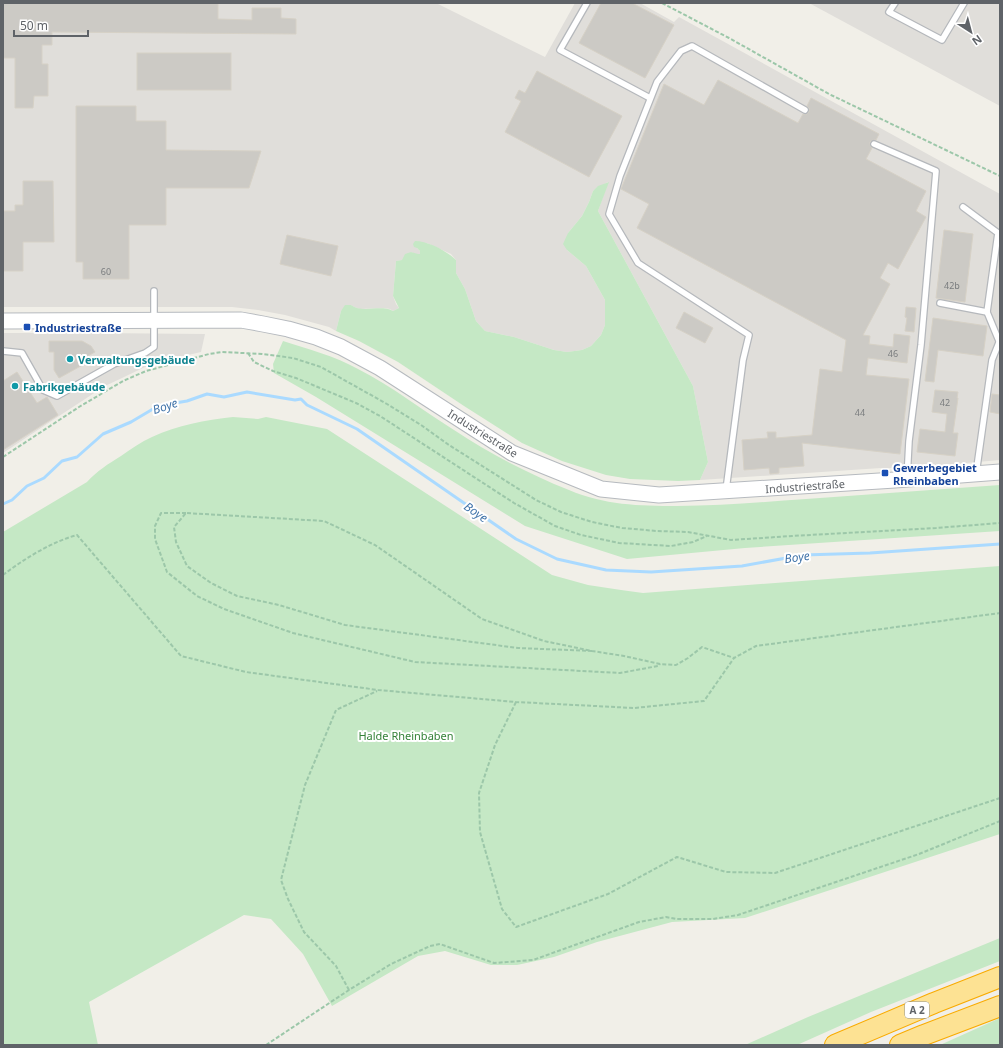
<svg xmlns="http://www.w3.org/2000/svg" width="1003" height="1048" font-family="'Noto Sans',sans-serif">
<rect width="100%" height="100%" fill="#f1efe8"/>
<g fill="#e0deda">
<polygon points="3,3 436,3 545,57 575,3 640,3 674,22 679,17 1000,194 1000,460 909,468 881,468 700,480 708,462 693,386 598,211 608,182 593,191 589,202 582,216 568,233 567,250 586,266 605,300 605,325 601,335 591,346 582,350 567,352 554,350 514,337 485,331 476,321 465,289 456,273 456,260 451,254 427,243 417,248 420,251 420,254 418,255 411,252 403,260 396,261 393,296 396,304 399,308 393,311 390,309 384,308 360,309 354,307 351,305 341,311 336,331 329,327 285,315 258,310 232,307 3,307"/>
<polygon points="809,3 1000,3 1000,106"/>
<polygon points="3,333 96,333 205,334 201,352 171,359 145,367 122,378 105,386 56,418 3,453"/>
</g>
<g fill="#c5e8c5">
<path d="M609 182 598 211 693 386 708 462 700 480 678 481 630 479 606 475 562 461 522 443 464 406 398 362 359 341 336 331 341 311 345 305H351C363 314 380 304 393 311L399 308 393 296 396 261 402 260 405 254 411 252 418 254H420V251L417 248 414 247 413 244 415 241C428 241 447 251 456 260V273L465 289 476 321 485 331 514 337 554 350 567 352 582 350 591 346 601 335 605 325V300L586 266 567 250 563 244 568 233 582 216 589 202 593 191 598 186Z"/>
<path d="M283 341C308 349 335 356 358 369 392 386 422 410 454 430 490 454 529 474 569 490 604 505 639 506 677 506 720 506 763 502 806 499 871 494 935 490 1000 485V531L745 548 627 559 525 526 316 397 274 373 273 364Z"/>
<path d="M233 417 258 419 266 417 327 429 552 575 588 585 621 590 643 593 1000 566V834L745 918 672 922 597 942 554 957 517 965H491L445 951 418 956 332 1006 303 954 271 919 244 915 89 1002 98 1045H3V532L87 482C97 471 108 464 121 456 131 449 141 442 152 437 178 425 205 420 233 417Z"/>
<polygon points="1000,938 1000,961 871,1012 797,1045 745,1045 808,1017"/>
<polygon points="1000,1018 1000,1045 940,1045"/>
</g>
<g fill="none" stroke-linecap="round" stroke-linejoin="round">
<polyline stroke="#aadaff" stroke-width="3" points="3,504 12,500 27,486 44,478 62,461 77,457 103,434 131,422 158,406 187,401 207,394 224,397 247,392 295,400 301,399 307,405 357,429 516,539 557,559 606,570 651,572 742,566 803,555 870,553 1000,544"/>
</g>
<g fill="#cccac5" stroke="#d6d1c6">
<polygon points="3,3 218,3 218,19 252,20 252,8 281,8 281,18 296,19 296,34 52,32 52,45 42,45 42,64 48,64 48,96 34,96 33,108 15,108 15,58 3,58"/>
<polygon points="601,3 632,3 674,25 645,78 579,43"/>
<rect x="137" y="53" width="94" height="37"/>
<polygon points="537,71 622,116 589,177 505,132 521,101 515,98 519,90 525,93"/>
<polygon points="718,80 798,123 803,114 807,114 809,112 809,108 807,106 811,98 879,134 876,140 873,140 870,142 870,145 872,148 866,159 926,191 916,211 926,217 898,269 888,263 880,278 890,284 863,335 870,336 869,344 893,347 894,334 910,336 907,363 868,358 866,375 909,379 900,454 802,443 804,466 779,468 779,473 770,474 769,468 744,470 742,440 768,438 767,432 776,432 776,438 812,435 820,369 842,372 846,340 637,228 649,204 621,189 664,84 704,105"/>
<polygon points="76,106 136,106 136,121 166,121 166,150 261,151 249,188 166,188 166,225 129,225 129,279 83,279 83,262 76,262"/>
<polygon points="23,181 53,181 54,242 23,242 23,271 3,271 3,211 15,211 15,205 23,205"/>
<polygon points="944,230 973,234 965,302 936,298"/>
<polygon points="287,235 338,246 331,276 280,264"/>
<polygon points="906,307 916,308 914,332 905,331 907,318 905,317"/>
<polygon points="684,312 713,328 705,343 676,328"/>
<polygon points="933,318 987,326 983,356 938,350 934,382 925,381"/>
<polygon points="49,341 82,341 91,346 95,352 86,357 88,362 59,378 54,370 54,352 49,352"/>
<polygon points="17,372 37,403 47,397 58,415 3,450 3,381"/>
<polygon points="935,390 958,392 957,398 958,398 953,433 958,433 955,456 917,452 920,429 945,432 947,414 932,412"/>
<polygon points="992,394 1000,395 1000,414 990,412"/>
</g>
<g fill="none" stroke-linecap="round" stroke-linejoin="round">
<g stroke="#b5b8bc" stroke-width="8">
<g id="lane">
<polyline points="587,3 560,50 650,98"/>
<polyline points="895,3 889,12 942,40 964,3"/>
<polyline points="874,144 936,171 921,345 909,441 907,479"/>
<polyline points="963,207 998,233 987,312 999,341"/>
<polyline points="940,303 987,312"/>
<polyline points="3,351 22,353 43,390 57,396 114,364 145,353 154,347 154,291"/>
<polyline points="976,474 992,360 1000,340"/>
<polyline points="726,490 743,360 749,335 638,263 609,214 620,176 657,82 681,51 692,46 805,110"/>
</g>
</g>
<g stroke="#b6babf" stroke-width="17">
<polyline id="secondary" points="3,321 241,320 263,324 288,329 316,337 341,347 380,368 512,453 601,489 659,495 895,480 1000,472"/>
</g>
<g stroke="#f9ab00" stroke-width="22">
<g id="highway">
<polyline points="835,1045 934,1003 1000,977"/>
<polyline points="900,1045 924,1035 1000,1006"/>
</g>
</g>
<g stroke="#9cc7a9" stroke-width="2" stroke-dasharray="4 2" stroke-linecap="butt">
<polyline points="662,3 729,38 829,94 1000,176"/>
<polyline points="248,353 254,362 273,371 296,378 356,403 380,416 514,503 555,526 581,535 619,543 671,546 693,542 707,536"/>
<polyline points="3,457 79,407 123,381 146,371 209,354 222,352 262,354 293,358 321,367 387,404 421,425 449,445 536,500 561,512 592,522 622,528 657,531 688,532 731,540 792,536 936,528 1000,523"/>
<polyline points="186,513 161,513 155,526 155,539 167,572 197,596 224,609 293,633 415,662 620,673 658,666 660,664"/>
<path d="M3 575C24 559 51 542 77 535L181 656 246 672 378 690 516 702 634 708 704 701 734 658 756 646 1000 613"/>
<polyline points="592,651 518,648 345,625 279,605 237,596 211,583 187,566 176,542 174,527 186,513 324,521 375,545 482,619 544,641 592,651 624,656 660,664 676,665 688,658 702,647 734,658"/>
<polyline points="516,702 495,745 479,793 480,832 502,909 516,927 608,894 677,857 726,872 775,873 1000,798"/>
<polyline points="349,990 336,966 304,932 288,899 281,880 305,785 336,710 377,691"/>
<polyline points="266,1045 349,990 391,964 430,946 440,944 494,963 533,960 639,922 666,917 676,919 713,919 738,915 919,854 1000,821"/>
</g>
<use href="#lane" stroke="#fff" stroke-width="5.5"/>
<use href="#secondary" stroke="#fff" stroke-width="15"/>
<use href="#highway" stroke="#fde293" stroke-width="20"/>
</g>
<g fill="#1a4fb4" stroke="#fff" stroke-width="1.5">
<rect x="23" y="323" width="8" height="8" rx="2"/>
<rect x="881" y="469" width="8" height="8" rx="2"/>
</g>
<g fill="#0f9aa8" stroke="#fff" stroke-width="1.5">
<circle cx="70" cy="359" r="4"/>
<circle cx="15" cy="386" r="4"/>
</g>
<g text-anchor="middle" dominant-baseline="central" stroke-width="4" stroke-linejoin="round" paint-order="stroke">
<g font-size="9" fill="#7a7d7f">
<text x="106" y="271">60</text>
<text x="952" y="285">42b</text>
<text x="893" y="353">46</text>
<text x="945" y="402">42</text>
<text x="860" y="412">44</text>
</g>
<rect fill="#fff" stroke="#8f9295" stroke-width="1" x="905" y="1002" width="24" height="16" rx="3"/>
<g font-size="10" font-weight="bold" fill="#5f6368">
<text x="917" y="1010">A 2</text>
</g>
<g font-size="11" font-weight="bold" fill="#164399" stroke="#fff" text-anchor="start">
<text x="35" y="327">Industriestraße</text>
<text x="893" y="467">Gewerbegebiet<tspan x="893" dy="13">Rheinbaben</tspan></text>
</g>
<g font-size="11" font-weight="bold" fill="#0d838f" stroke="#fff" text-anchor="start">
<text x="78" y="359">Verwaltungsgebäude</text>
<text x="23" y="386">Fabrikgebäude</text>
</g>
<g font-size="11" fill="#5f6368" stroke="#fff">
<text transform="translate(483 433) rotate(32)">Industriestraße</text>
<text transform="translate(805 486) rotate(-4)">Industriestraße</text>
</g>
<g font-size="11" fill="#348238" stroke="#fff">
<text x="406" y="735">Halde Rheinbaben</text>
</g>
<g font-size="12" font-style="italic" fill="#4174aa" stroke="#fff">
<text transform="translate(165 406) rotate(-18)">Boye</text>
<text transform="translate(476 512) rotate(35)">Boye</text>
<text transform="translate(797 557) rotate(-8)">Boye</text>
</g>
</g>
<rect width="1003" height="1048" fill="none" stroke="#5f6368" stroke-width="8"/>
<g transform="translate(971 32) rotate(144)" stroke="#ffffff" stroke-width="3" paint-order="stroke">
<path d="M0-3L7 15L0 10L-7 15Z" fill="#5f6368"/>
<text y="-6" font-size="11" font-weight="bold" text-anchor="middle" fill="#5f6368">N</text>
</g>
<path d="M14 30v6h74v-6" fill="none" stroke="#5f6368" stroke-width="2"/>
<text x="20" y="30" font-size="12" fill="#5f6368" stroke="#ffffff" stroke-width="3" paint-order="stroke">50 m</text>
</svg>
